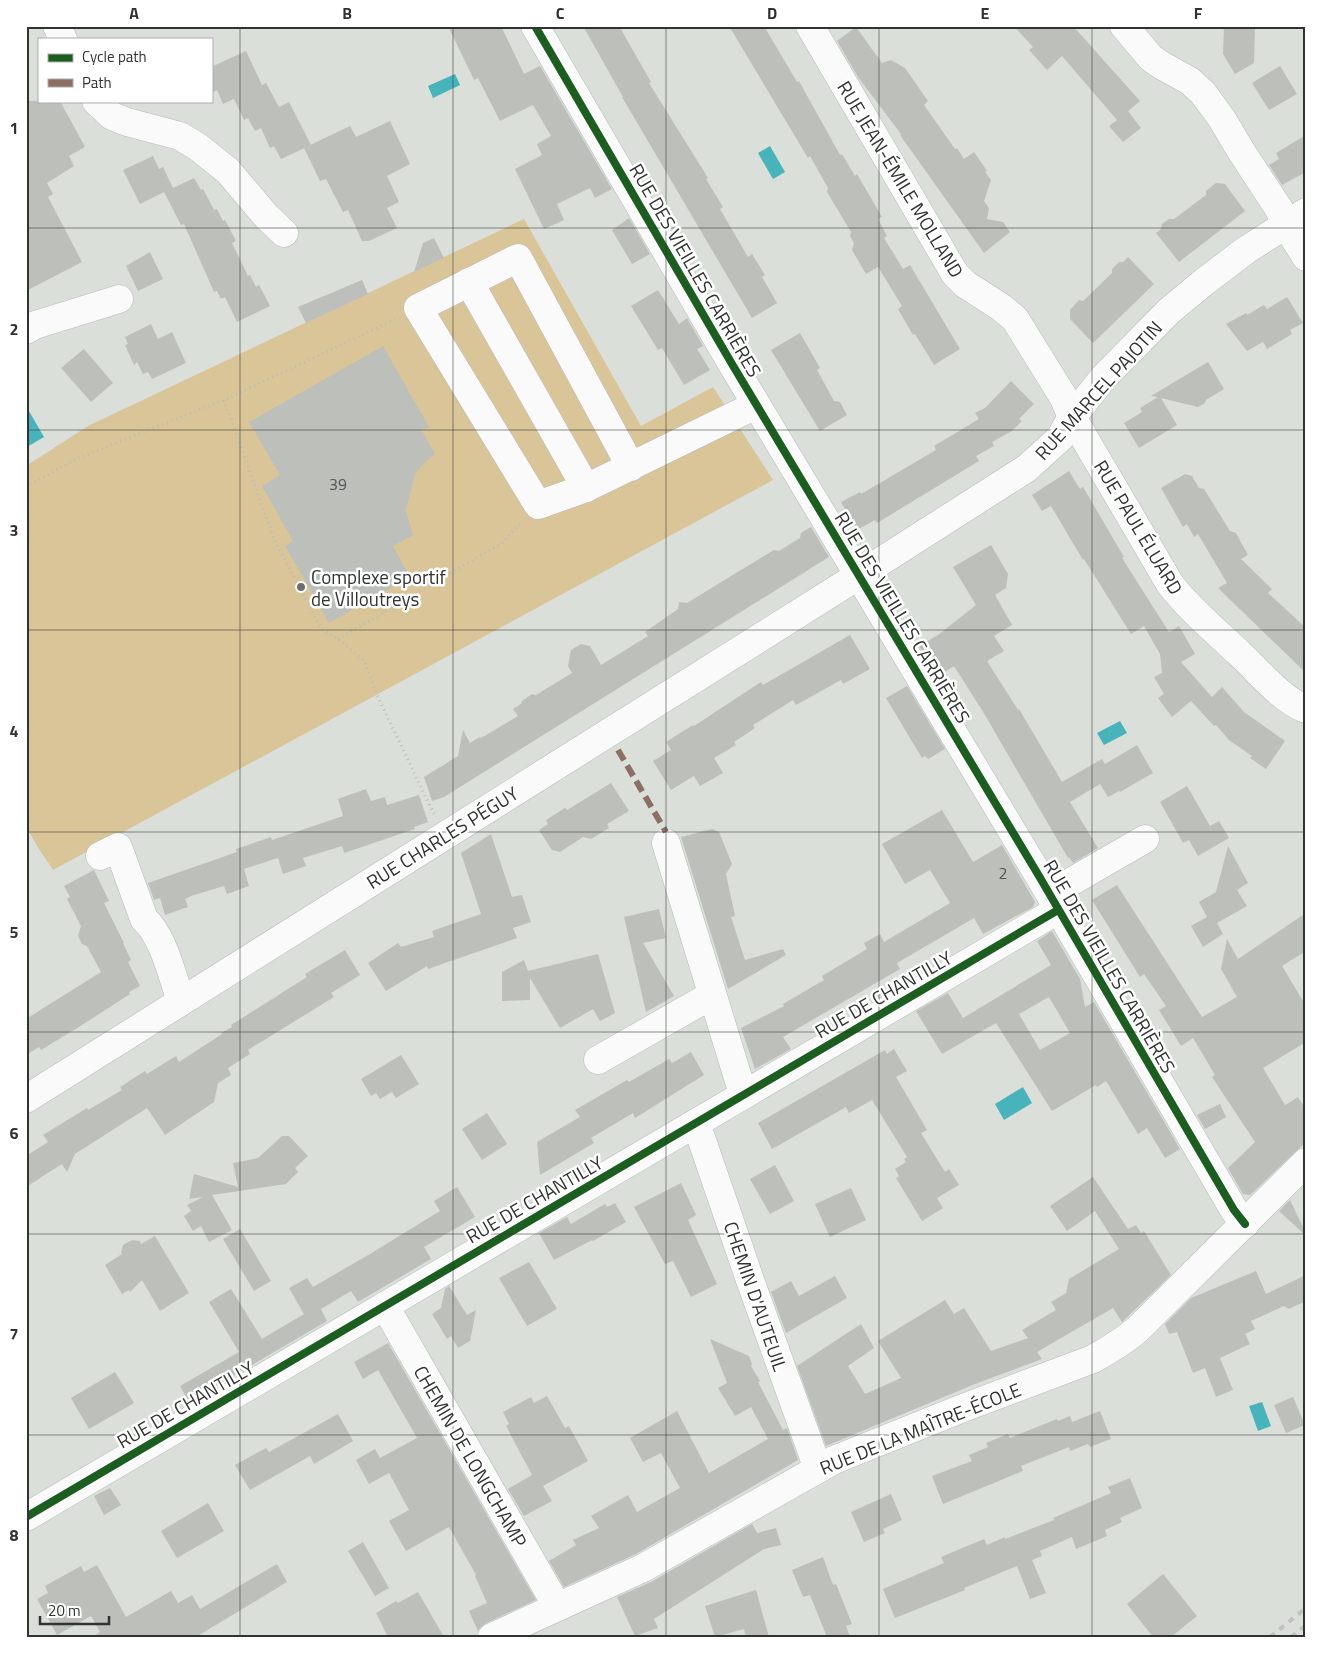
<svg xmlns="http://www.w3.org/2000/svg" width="1332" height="1663" font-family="'Titillium Web',sans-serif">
<rect width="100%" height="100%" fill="#dadfda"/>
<polygon fill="#dac599" points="524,219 641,426 713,387 773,480 53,870 39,849 26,827 26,466 88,426"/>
<g fill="#47b3bb">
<polygon points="455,74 460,85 433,98 428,86"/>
<polygon points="770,146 785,172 773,179 758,153"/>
<polygon points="26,406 44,437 27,447 26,446"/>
<polygon points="1120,721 1127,733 1104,745 1097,733"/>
<polygon points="1023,1087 1032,1103 1004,1120 995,1104"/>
<polygon points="1262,1402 1271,1426 1258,1431 1249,1406"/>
</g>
<g fill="#bdbfbb" fill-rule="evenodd">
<polygon points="448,26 501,26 524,74 540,66 612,189 595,198 590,188 557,204 564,220 544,229 515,169 542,155 537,144 551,136 533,105 500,121 478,78 474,80"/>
<polygon points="583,26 619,26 651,82 649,83 708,178 706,179 723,207 720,209 748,257 752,254 765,275 762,277 777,303 752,318 622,97 623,97"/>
<polygon points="729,26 764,26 797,82 799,81 840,155 842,154 855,176 857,174 882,217 878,219 887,236 884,238 903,269 910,265 960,349 934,365 915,334 913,335 898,309 902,306 878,267 866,274 852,250 854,243 850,236 851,232 827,192 828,188 810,156 808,158"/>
<polygon points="1014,26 1073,26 1140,101 1120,118 1128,111 1141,128 1123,142 1109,126 1117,120 1062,56 1047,70 1029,50 1033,47"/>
<polygon points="1224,26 1255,26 1254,63 1235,74 1223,54"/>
<polygon points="856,27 882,63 891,60 905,68 928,101 924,105 955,149 957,148 964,159 974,152 987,171 985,172 991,180 984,201 989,208 987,219 1003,222 1010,232 984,253 900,135 901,134 858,77 837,41"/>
<polygon points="246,51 262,85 266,83 279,107 289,102 311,145 281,159 274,146 270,148 261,128 255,131 248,118 244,120 234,99 223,104 217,90 211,94 211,67"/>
<polygon points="1280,66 1297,94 1269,110 1252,83"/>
<polygon points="26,101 60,101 85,147 69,156 74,166 47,183 53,194 48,197 82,262 26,291"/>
<polygon points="390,121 410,164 387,176 399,202 387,208 397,228 369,241 362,241 348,210 343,212 326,179 320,181 304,148 350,126 356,137"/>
<polygon points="1306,135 1306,172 1282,185 1269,165 1279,159 1276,153"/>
<polygon points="153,156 159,169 163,167 173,188 194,178 201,190 203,189 214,210 217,209 223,221 225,220 236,241 232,243 248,276 250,275 256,287 259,285 270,306 237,322 225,297 221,299 217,291 214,292 184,224 181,225 164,192 140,204 123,170"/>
<polygon points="1216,183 1225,184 1245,211 1179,262 1156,233 1161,229 1162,224 1169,219 1174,219 1206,195 1206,191"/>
<polygon points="629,218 650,254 632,264 612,230"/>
<polygon points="434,238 444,258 414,272 423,243"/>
<polygon points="150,252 163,279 138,291 126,266"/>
<polygon points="1128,257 1154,284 1093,343 1070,319 1070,310 1079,300 1083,301 1112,273 1112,269 1119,262 1123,262"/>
<polygon points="362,280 368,294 306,323 298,307"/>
<polygon points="658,290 679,324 687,318 703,346 697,349 710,370 684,385 662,348 658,350 631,306"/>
<polygon points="1287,297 1303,323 1290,330 1292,334 1267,349 1263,342 1247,351 1226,324 1246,313 1247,315 1264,305 1267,309"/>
<polygon points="151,324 158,339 172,332 186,363 152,379 148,372 143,374 137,362 134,365 125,345 128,344 125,337"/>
<polygon points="800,333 820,368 817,370 834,401 840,402 847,415 820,431 771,350"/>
<polygon points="383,346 429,427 422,431 435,454 425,462 415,474 406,510 413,535 393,546 410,577 329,623 285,546 293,541 262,486 280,475 249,422"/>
<polygon points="84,349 113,383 91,402 61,368"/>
<polygon points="1208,362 1224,389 1206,400 1205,403 1198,407 1161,398 1177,425 1139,448 1124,423 1142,412 1140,408 1158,397 1151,396"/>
<polygon points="1011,381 1034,404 1019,419 1022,421 1012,431 992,442 994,446 976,456 979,461 877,523 875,520 857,530 841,502 860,492 861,494 936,450 934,446 979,419 975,413 985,408"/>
<polygon points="1069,471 1080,489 1083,487 1124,557 1122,558 1169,632 1179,626 1195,654 1181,662 1212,697 1222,687 1244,712 1285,741 1266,769 1250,758 1252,756 1229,740 1216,725 1214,726 1191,701 1172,717 1158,698 1164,694 1154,677 1162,673 1160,654 1144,626 1131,634 1084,559 1083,560 1051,506 1042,511 1032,495"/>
<polygon points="1185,474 1192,476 1199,488 1204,489 1230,531 1236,533 1248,555 1241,559 1272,589 1268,593 1306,628 1306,673 1218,588 1227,583 1198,534 1194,537 1187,524 1183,527 1161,488"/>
<polygon points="811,527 829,557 444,797 432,801 424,777 458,756 463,730 470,743 480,737 481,738 518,716 513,709 521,704 522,701 532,694 536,695 572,673 568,666 571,650 581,644 590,646 601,665 648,636 645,632 678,609 679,602 687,603 774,550 779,551 800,538 801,533"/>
<polygon points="991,545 1008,574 1006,588 995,595 1012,625 994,636 1004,651 987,661 1018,710 1019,709 1062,782 1102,759 1105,764 1137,745 1153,773 1120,792 1119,791 1108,797 1100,784 1070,802 1098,848 1073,863 1069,857 1068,858 982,710 954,666 943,673 942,671 936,674 919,646 938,635 976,605 953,567"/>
<polygon points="850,635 870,669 843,684 841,680 796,705 793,700 753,725 755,728 734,742 736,745 714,758 723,773 700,786 694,776 671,790 653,761 671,750 666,742 693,725 694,726 761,682 763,685"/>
<polygon points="907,686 945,749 928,759 925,756 922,758 886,698"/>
<polygon points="611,783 629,811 607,824 609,828 591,839 583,837 560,852 552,850 539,830 548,824 546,820 565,808 567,810"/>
<polygon points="1187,786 1210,826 1219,821 1229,838 1198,856 1189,840 1183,843 1160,802"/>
<polygon points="366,789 371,801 385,797 387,805 419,795 428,822 414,827 415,829 344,853 342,846 303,858 306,866 283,874 278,858 244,869 249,886 227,894 224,886 191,896 185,899 188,907 165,915 160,898 154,900 148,883 237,852 236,849 271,837 272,840 343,816 338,799"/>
<polygon points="942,810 973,862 1002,845 1035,902 1033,907 983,934 974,918 897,963 900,969 783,1037 791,1049 755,1069 741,1028 784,1006 783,1004 824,980 822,976 867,949 864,943 880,934 884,942 950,903 930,870 905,884 882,844"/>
<polygon points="712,829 719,832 732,864 726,874 735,916 731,917 745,960 783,949 786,955 728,989 681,837"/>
<polygon points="491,834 512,897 522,895 531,922 513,928 517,938 428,969 427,966 386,991 368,963 398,943 401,947 434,937 432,931 481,914 461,853"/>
<polygon points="1228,846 1248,883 1237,890 1247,906 1217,923 1223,934 1203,947 1191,926 1207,917 1199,902 1216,892"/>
<polygon points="94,870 109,901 104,903 124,943 123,943 131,960 128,962 140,986 129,992 130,994 82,1025 41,1050 39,1047 26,1055 26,1019 101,972 87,946 82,944 78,936 81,926 67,899 70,897 64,886"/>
<polygon points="1117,885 1202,1017 1237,997 1221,969 1227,939 1238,959 1306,913 1306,951 1282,966 1306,1006 1306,1042 1263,1068 1285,1105 1298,1097 1306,1110 1306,1142 1250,1195 1243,1194 1228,1168 1255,1142 1212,1077 1215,1075 1193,1038 1181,1046 1159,1010 1166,1006 1144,974 1140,977 1092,900"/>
<polygon points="659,909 666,938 643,943 674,996 646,1012 624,917"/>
<path d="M1052 931 1080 979 1085 1007 1094 1002 1180 1149 1165 1158 1147 1128 1138 1134 1106 1081 1097 1087 1096 1085 1052 1111 996 1023 942 1054 916 1011 948 993 963 1018 1051 965 1037 941ZM1049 997 1070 1033 1040 1050 1019 1014Z"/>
<polygon points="345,950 360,975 331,993 334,997 248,1050 250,1054 228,1068 231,1075 218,1083 214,1102 165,1135 147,1108 75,1154 67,1172 62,1164 26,1187 26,1156 48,1142 43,1135 87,1108 88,1110 122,1090 120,1087 145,1071 147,1074 176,1056 179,1062 222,1034 221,1033 232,1027 231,1025 307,977 305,974"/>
<polygon points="598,954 615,1013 600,1021 593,1009 560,1028 530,978 530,1000 502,1001 502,972 524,960 528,971"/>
<polygon points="894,1049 907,1071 896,1077 927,1130 921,1133 945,1172 949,1169 959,1185 937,1198 943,1208 922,1221 896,1178 899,1176 895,1169 906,1162 904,1159 907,1157 872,1100 849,1113 846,1107 772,1149 758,1123 885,1050 887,1054"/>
<polygon points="691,1052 704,1075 635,1118 633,1113 591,1138 594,1143 540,1175 537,1142 580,1117 575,1110 627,1080 629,1082 669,1059 672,1063"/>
<polygon points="401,1055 419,1084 396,1098 392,1092 380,1099 376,1093 371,1096 361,1079"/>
<polygon points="1220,1104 1226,1117 1205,1129 1197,1115"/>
<polygon points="487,1113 507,1144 482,1160 462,1129"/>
<polygon points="282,1136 289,1136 308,1156 295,1168 298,1172 286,1184 212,1195 232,1230 209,1242 201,1226 193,1231 184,1216 191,1211 187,1205 203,1197 189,1199 194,1174 238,1187 233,1163 258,1158"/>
<polygon points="775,1165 794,1201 770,1214 750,1179"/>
<polygon points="1093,1177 1128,1229 1136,1225 1141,1233 1144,1231 1171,1275 1122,1322 1113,1308 1037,1352 1042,1359 975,1384 826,1446 797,1366 861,1324 874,1348 848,1366 865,1394 901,1378 878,1341 945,1300 954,1314 964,1308 991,1351 1028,1338 1022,1330 1056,1310 1051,1302 1066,1293 1069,1279 1119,1249 1095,1211 1067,1231 1050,1206"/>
<polygon points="681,1183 696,1215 688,1220 717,1284 691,1297 673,1261 665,1264 634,1207"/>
<polygon points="457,1187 475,1217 424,1247 431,1259 358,1302 351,1291 321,1309 327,1321 189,1402 180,1386 239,1352 209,1302 231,1289 262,1339 304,1314 289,1288 307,1278 313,1287 370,1254 440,1211 434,1201"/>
<polygon points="851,1188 866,1220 830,1237 815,1204"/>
<polygon points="1290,1200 1306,1233 1304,1234 1279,1211"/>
<polygon points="615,1203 626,1222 593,1241 592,1240 554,1260 539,1233 567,1217 571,1224 605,1204 607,1207"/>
<polygon points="240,1229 271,1281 254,1291 223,1239"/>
<polygon points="155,1236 189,1293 160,1311 142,1280 130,1292 129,1290 122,1294 105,1265 122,1254 121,1252 123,1245 132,1240 140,1241 141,1244"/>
<polygon points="529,1262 557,1309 527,1326 499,1278"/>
<polygon points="1256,1271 1266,1294 1306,1275 1306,1301 1289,1309 1284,1306 1251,1321 1255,1329 1245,1334 1250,1344 1220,1358 1233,1390 1216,1397 1205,1368 1193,1373 1177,1332 1169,1334 1165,1324 1191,1298"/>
<polygon points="835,1276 847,1298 786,1333 771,1292 791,1281 799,1296"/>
<polygon points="449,1286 467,1315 476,1310 470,1341 458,1348 451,1336 447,1339 432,1314 441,1308 445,1289"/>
<polygon points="710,1339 749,1356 752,1364 751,1366 760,1381 758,1382 783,1430 787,1428 798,1460 636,1554 564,1587 549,1561 576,1545 573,1540 599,1528 591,1516 628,1495 637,1512 680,1488 661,1453 643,1462 630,1438 677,1411 709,1473 768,1439 751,1407 735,1416 718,1388 727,1383"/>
<polygon points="388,1343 536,1600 486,1623 480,1628 478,1631 469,1611 487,1603 475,1576 476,1575 449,1527 406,1551 389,1521 409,1510 389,1473 369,1484 356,1460 375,1449 380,1458 417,1438 378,1370 363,1379 354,1362"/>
<polygon points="115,1372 134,1403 89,1429 71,1398"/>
<polygon points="547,1396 565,1428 569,1426 588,1461 543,1486 552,1501 524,1516 508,1489 532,1475 506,1426 509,1424 503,1412 531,1397 534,1403"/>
<polygon points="1293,1397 1305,1425 1286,1433 1274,1405"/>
<polygon points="1100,1411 1111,1439 1090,1447 1088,1444 1070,1451 1069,1447 1021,1466 1023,1471 943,1504 932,1476 972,1461 969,1455 988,1447 986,1443 1008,1434 1010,1438 1057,1419 1058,1421 1070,1416 1072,1422"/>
<polygon points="338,1414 353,1441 314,1464 310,1456 250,1490 235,1465 266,1448 269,1452"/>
<polygon points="1130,1478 1142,1508 1120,1518 1122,1522 1105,1530 1107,1536 1076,1549 1072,1537 1040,1551 1042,1556 1032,1560 1046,1593 1030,1599 1017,1566 964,1588 965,1590 895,1618 883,1589 944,1563 941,1557 984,1539 987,1545 1005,1537 1005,1539 1054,1520 1053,1518 1111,1493 1108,1487"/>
<polygon points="110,1488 121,1505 104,1515 94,1496"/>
<polygon points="891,1494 902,1520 883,1529 885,1533 864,1542 851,1512"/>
<polygon points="208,1503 224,1531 177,1558 161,1531"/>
<polygon points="752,1524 757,1533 776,1528 781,1545 764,1549 654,1619 658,1628 635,1636 617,1597 651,1582"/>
<polygon points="363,1542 389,1588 375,1596 348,1551"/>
<polygon points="823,1557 833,1585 836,1584 852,1624 846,1626 850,1637 827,1637 810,1595 803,1597 792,1570"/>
<polygon points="277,1564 287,1582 196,1637 93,1637 100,1632 91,1616 57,1635 37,1599 48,1593 45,1586 81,1566 84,1572 97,1565 126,1617 171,1591 178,1603 192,1595 200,1609"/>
<polygon points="1163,1574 1197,1616 1171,1637 1153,1637 1127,1604"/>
<polygon points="756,1590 769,1637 746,1637 744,1629 715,1637 705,1606"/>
<polygon points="418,1592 444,1637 388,1637 376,1613 396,1601 398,1603"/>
</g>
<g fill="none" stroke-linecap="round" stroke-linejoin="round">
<g stroke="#b8bcb8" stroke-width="29">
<g id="minor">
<polyline points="57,26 63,39"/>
<polyline points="535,26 732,364 1039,876 1234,1210 1245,1224"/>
<path d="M810 26 955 274 965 284 1002 308 1015 319 1064 398 1072 417 1170 584C1190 610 1217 632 1241 655 1259 672 1282 700 1306 709"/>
<polyline points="1124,26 1151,58 1161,65 1190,81 1203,93 1222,119 1241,151 1279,209 1286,225 1306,257"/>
<polyline points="96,101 112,116 127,122 180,136 198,147 228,171 267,217 284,233"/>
<polyline points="469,282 586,488"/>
<polyline points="26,330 35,325 119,299"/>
<polyline points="631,467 518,258 418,308 538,505 586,488 756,405"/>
<polyline points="666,843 739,1081 746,1094"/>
<path d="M100 856 118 847 144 919C164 937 172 976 181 1001"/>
<polyline points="1050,894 1145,839"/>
<polyline points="598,1060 712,995"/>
<polyline points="26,1099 858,576 1027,468 1060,438 1072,417 1104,377 1169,311 1204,282 1246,250 1306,212"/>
<polyline points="696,1123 750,1280 818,1469"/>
<polyline points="385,1306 557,1606"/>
<polyline points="26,1517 1058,910"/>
<path d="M492 1637 643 1568 834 1460 963 1408 1093 1359C1109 1350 1124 1341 1138 1329L1306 1162"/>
</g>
</g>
<g stroke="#bbbdbb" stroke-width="3" stroke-dasharray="1 4" stroke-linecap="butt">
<polyline points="224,400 274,539 321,628 338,639 364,661 377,695 430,806 435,815"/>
<polyline points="26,487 76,459 224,400 398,318"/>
<polyline points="338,639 502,543 522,522"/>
</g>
<use href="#minor" stroke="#f9faf9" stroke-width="28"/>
<g stroke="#c0c1c0" stroke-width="4" stroke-dasharray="6 6" stroke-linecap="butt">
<polyline points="1270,1637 1306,1608"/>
<polyline points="1291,1637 1306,1625"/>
</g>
<polyline stroke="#8d6e63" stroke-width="6" stroke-dasharray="12 6" stroke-linecap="butt" points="618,750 666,832"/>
<g stroke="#fff" stroke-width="11">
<g id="cycleway">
<polyline points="535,26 732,364 1039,876 1234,1210 1245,1224"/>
<polyline points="26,1517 1058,910"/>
</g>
</g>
<use href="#cycleway" stroke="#1b5e20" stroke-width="8"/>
</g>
<path fill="none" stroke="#303330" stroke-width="1" stroke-opacity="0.55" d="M240 26V1637M453 26V1637M666 26V1637M879 26V1637M1092 26V1637M26 228H1306M26 430H1306M26 630H1306M26 832H1306M26 1032H1306M26 1234H1306M26 1435H1306"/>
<circle fill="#6c6f6c" stroke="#fff" stroke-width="2" cx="301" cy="587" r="5"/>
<g text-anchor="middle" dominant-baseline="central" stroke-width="5" stroke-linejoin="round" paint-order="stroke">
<g font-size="16" fill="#535653">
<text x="338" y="484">39</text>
<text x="1003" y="873">2</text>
</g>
<g font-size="19" fill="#303330" stroke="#fff">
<text transform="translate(901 179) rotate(59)">RUE JEAN-ÉMILE MOLLAND</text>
<text transform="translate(696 270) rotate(60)">RUE DES VIEILLES CARRIÈRES</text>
<text transform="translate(1098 390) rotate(-48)">RUE MARCEL PAJOTIN</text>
<text transform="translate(1139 527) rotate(59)">RUE PAUL ÉLUARD</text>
<text transform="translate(903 617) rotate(59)">RUE DES VIEILLES CARRIÈRES</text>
<text transform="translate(442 837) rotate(-32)">RUE CHARLES PÉGUY</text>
<text transform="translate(1110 966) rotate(60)">RUE DES VIEILLES CARRIÈRES</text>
<text transform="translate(883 994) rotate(-30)">RUE DE CHANTILLY</text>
<text transform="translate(534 1199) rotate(-30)">RUE DE CHANTILLY</text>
<text transform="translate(756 1296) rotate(71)">CHEMIN D'AUTEUIL</text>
<text transform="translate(185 1404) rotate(-30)">RUE DE CHANTILLY</text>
<text transform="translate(920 1428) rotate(-22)">RUE DE LA MAÎTRE-ÉCOLE</text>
<text transform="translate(471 1456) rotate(60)">CHEMIN DE LONGCHAMP</text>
</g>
<g font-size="19" fill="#303330" stroke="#fff" text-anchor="start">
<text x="311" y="576">Complexe sportif<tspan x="311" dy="22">de Villoutreys</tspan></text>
</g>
</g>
<rect width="1332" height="1663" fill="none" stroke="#ffffff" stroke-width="55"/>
<rect x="38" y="38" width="175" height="65" fill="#ffffff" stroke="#acadac"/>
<rect x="48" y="54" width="25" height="8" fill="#1b5e20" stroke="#acadac"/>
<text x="82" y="62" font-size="15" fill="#303330">Cycle path</text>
<rect x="48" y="79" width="25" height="8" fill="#8d6e63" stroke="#acadac"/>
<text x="82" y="88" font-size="15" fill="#303330">Path</text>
<path d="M40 1616v8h69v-8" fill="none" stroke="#303330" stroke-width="2.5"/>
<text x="48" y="1616" font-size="15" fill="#303330" stroke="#ffffff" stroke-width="4" paint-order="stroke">20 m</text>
<rect x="28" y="28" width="1276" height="1608" fill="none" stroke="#303330" stroke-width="2"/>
<g font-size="16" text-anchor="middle" font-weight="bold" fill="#303330">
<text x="134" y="19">A</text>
<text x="347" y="19">B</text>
<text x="560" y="19">C</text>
<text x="772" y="19">D</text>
<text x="985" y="19">E</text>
<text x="1198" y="19">F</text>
<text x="14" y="134">1</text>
<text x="14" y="335">2</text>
<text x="14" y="536">3</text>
<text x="14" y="737">4</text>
<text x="14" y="938">5</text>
<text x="14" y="1139">6</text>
<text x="14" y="1340">7</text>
<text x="14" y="1541">8</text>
</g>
</svg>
